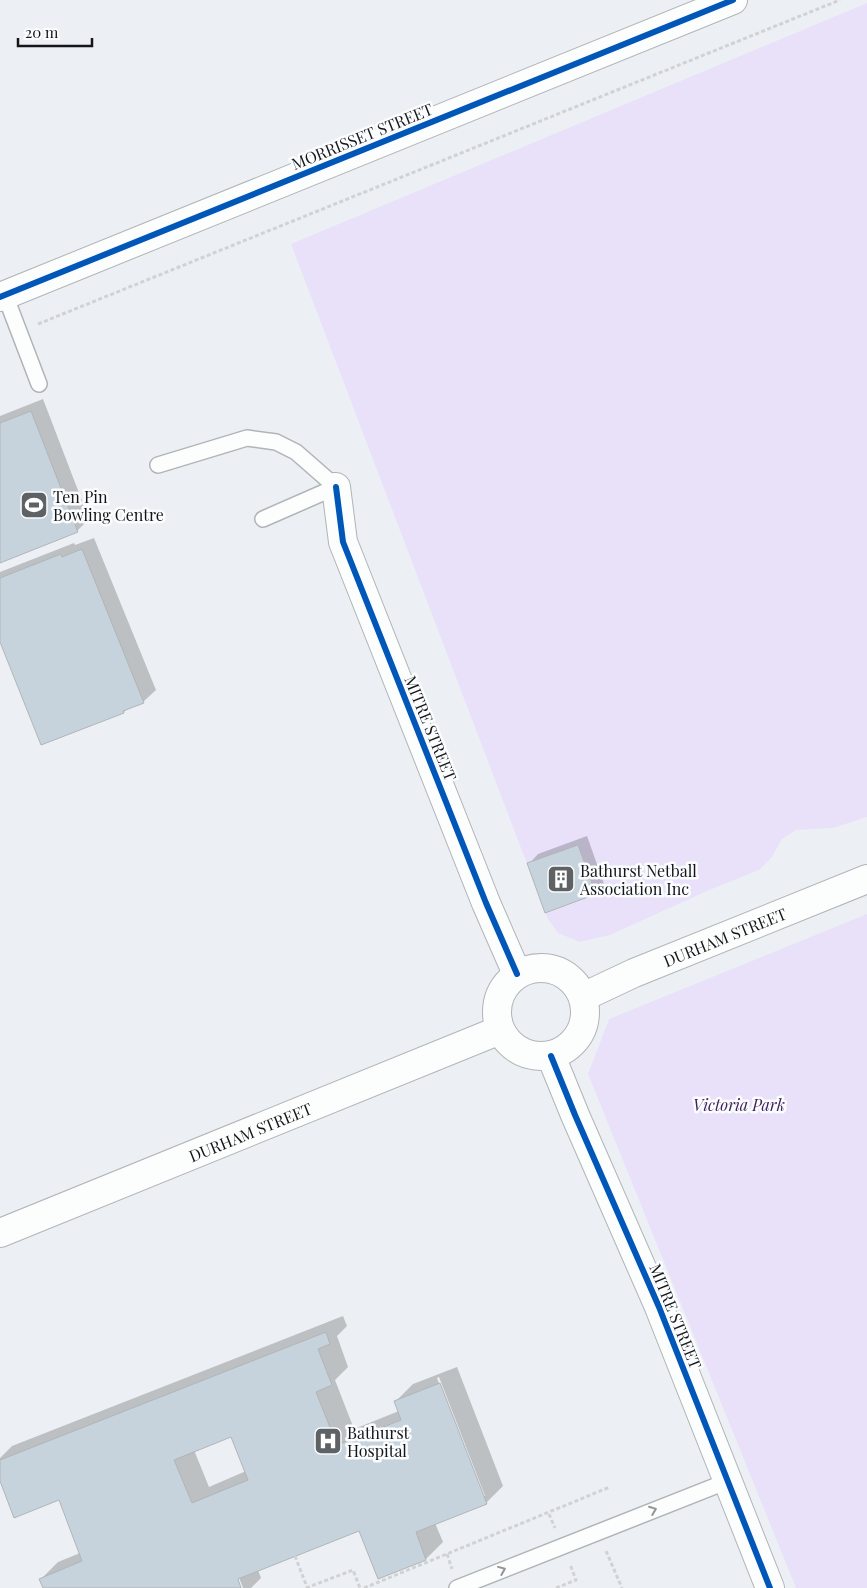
<svg xmlns="http://www.w3.org/2000/svg" width="867" height="1588" font-family="'Playfair Display',serif">
<rect width="100%" height="100%" fill="#ecf0f4"/>
<g fill="#e9e1fa">
<polygon points="867,3 867,817 833,828 796,830 782,839 772,857 759,870 707,891 610,935 580,942 558,933 548,919 291,244"/>
<polygon points="867,914 867,1588 796,1588 588,1074 609,1019"/>
</g>
<g fill="#0003" fill-rule="evenodd">
<polygon points="43,399 89,519 77,531 0,561 0,416"/>
<polygon points="94,538 156,690 143,702 128,708 124,712 41,743 0,638 0,572 74,543 75,545"/>
<polygon points="587,836 604,884 595,893 529,864 538,854"/>
<path d="M343 1316 347 1326 337 1336 348 1367 335 1380 354 1429 399 1411 396 1401 413 1384 457 1367 503 1486 486 1503 435 1523 443 1542 426 1559 360 1530 258 1570 261 1578 251 1588H44L41 1579 58 1562 80 1553 60 1499 0 1478V1458L12 1446ZM439 1377 485 1496H482L437 1378ZM232 1435 246 1471 209 1487 194 1450ZM237 1572 243 1588H240L234 1573Z"/>
</g>
<g fill="#c7d3dc" stroke="#b1b5b8" fill-rule="evenodd">
<polygon points="31,411 78,532 0,563 0,423"/>
<polygon points="82,549 144,703 123,711 124,713 41,745 0,642 0,578 61,554 62,557"/>
<polygon points="578,845 596,894 545,913 527,863"/>
<path d="M326 1332 330 1344 318 1349 332 1385 316 1392 337 1445 401 1420 394 1401 440 1383 487 1504 416 1532 426 1560 378 1579 359 1531 238 1579 241 1588H43L39 1579 82 1561 59 1500 14 1518 0 1481V1460ZM231 1437 248 1480 192 1503 174 1460Z"/>
</g>
<g fill="none" stroke-linecap="round" stroke-linejoin="round">
<g stroke="#b1b4b7" stroke-width="18">
<g id="service">
<polyline points="5,295 39,384"/>
<polyline points="158,465 247,438 276,442 296,452 336,487 263,519"/>
<polyline points="457,1588 728,1481"/>
</g>
</g>
<g stroke="#b1b4b7" stroke-width="30">
<g id="minor">
<polyline points="0,297 733,0"/>
<polyline points="336,487 343,542 486,903 517,974"/>
<polyline points="551,1056 575,1115 659,1307 770,1588"/>
</g>
</g>
<g stroke="#b1b4b7" stroke-width="30">
<g id="secondary">
<circle cx="541" cy="1012" r="44"/>
<path id="s1" d="M583 997 634 973 867 879"/>
<path id="s2" d="M0 1233 500 1030"/>
</g>
</g>
<g stroke="#d1d2d4" stroke-width="3" stroke-dasharray="4 2.5" stroke-linecap="butt">
<polyline points="38,324 840,0"/>
<polyline points="549,1514 555,1528"/>
<polyline points="606,1551 622,1588"/>
<polyline points="447,1554 452,1569"/>
<polyline points="295,1556 307,1587"/>
<polyline points="306,1588 353,1570 360,1588"/>
<polyline points="364,1588 610,1487"/>
<polyline points="556,1588 576,1580 570,1564"/>
</g>
<use href="#service" stroke="#fcfdfd" stroke-width="15"/>
<use href="#minor" stroke="#fcfdfd" stroke-width="28"/>
<use href="#secondary" stroke="#fcfdfd" stroke-width="28"/>
<g stroke="#fafcfd" stroke-width="9">
<g id="cycleway">
<polyline points="0,297 733,0"/>
<polyline points="336,487 343,542 486,903 517,974"/>
<polyline points="551,1056 575,1115 659,1307 770,1588"/>
</g>
</g>
<use href="#cycleway" stroke="#0057b8" stroke-width="6"/>
</g>
<defs><path id="oneway-chevron" d="M-2-3.5L2.5 0L-2 3.5" fill="none" stroke-width="1.6" stroke-linecap="round" stroke-linejoin="round" transform="scale(1.25)"/></defs>
<g stroke="#939596">
<use href="#oneway-chevron" transform="translate(653 1510) rotate(-21)"/>
<use href="#oneway-chevron" transform="translate(502 1570) rotate(-22)"/>
</g>
<defs>
<g id="stadium-square" transform="scale(1.4375)"><rect x="-9" y="-9" width="18" height="18" rx="4" fill="#5f6265" stroke="#fafcfd"/><path d="M0-5a6.5 5 0 1 0 0 10a6.5 5 0 1 0 0-10ZM-3.5-1.8h7v3.6h-7Z" fill="#fff"/></g>
<g id="building-square" transform="scale(1.4375)"><rect x="-9" y="-9" width="18" height="18" rx="4" fill="#5f6265" stroke="#fafcfd"/><path d="M-4-6H4V6H1V3H-1V6H-4ZM-2.5-4.3h1.7v1.8h-1.7ZM.8-4.3h1.7v1.8H.8ZM-2.5-1h1.7V.8h-1.7ZM.8-1h1.7V.8H.8Z" fill="#fff"/></g>
<g id="hospital-square" transform="scale(1.4375)"><rect x="-9" y="-9" width="18" height="18" rx="4" fill="#5f6265" stroke="#fafcfd"/><path d="M-5-5h3v3.5h4V-5h3V5h-3V1.5h-4V5h-3Z" fill="#fff"/></g>
</defs>
<g fill-rule="evenodd">
<use href="#stadium-square" x="34" y="505"/>
<use href="#building-square" x="561" y="879"/>
<use href="#hospital-square" x="328" y="1441"/>
</g>
<g text-anchor="middle" dominant-baseline="central" stroke-width="5" stroke-linejoin="round" paint-order="stroke">
<g font-size="16" fill="#131518" stroke="#fafcfd">
<text transform="translate(362 136) rotate(-22)">MORRISSET STREET</text>
<text transform="translate(431 728) rotate(68)">MITRE STREET</text>
<text stroke="none"><textPath href="#s1" startOffset="154">DURHAM STREET</textPath></text>
<text stroke="none"><textPath href="#s2" startOffset="270">DURHAM STREET</textPath></text>
<text transform="translate(676 1316) rotate(68)">MITRE STREET</text>
</g>
<g font-size="16" fill="#131518" stroke="#fafcfd" text-anchor="start">
<text x="53" y="496">Ten Pin<tspan x="53" dy="18">Bowling Centre</tspan></text>
<text x="580" y="870">Bathurst Netball<tspan x="580" dy="18">Association Inc</tspan></text>
<text x="347" y="1432">Bathurst<tspan x="347" dy="18">Hospital</tspan></text>
</g>
<g font-size="16" font-style="italic" fill="#41215d" stroke="#fafcfd">
<text x="739" y="1104">Victoria Park</text>
</g>
</g>
<path d="M18 38v8h74v-8" fill="none" stroke="#131518" stroke-width="2.5"/>
<text x="25" y="38" font-size="15" fill="#131518" stroke="#fafcfd" stroke-width="4" paint-order="stroke">20 m</text>
</svg>
